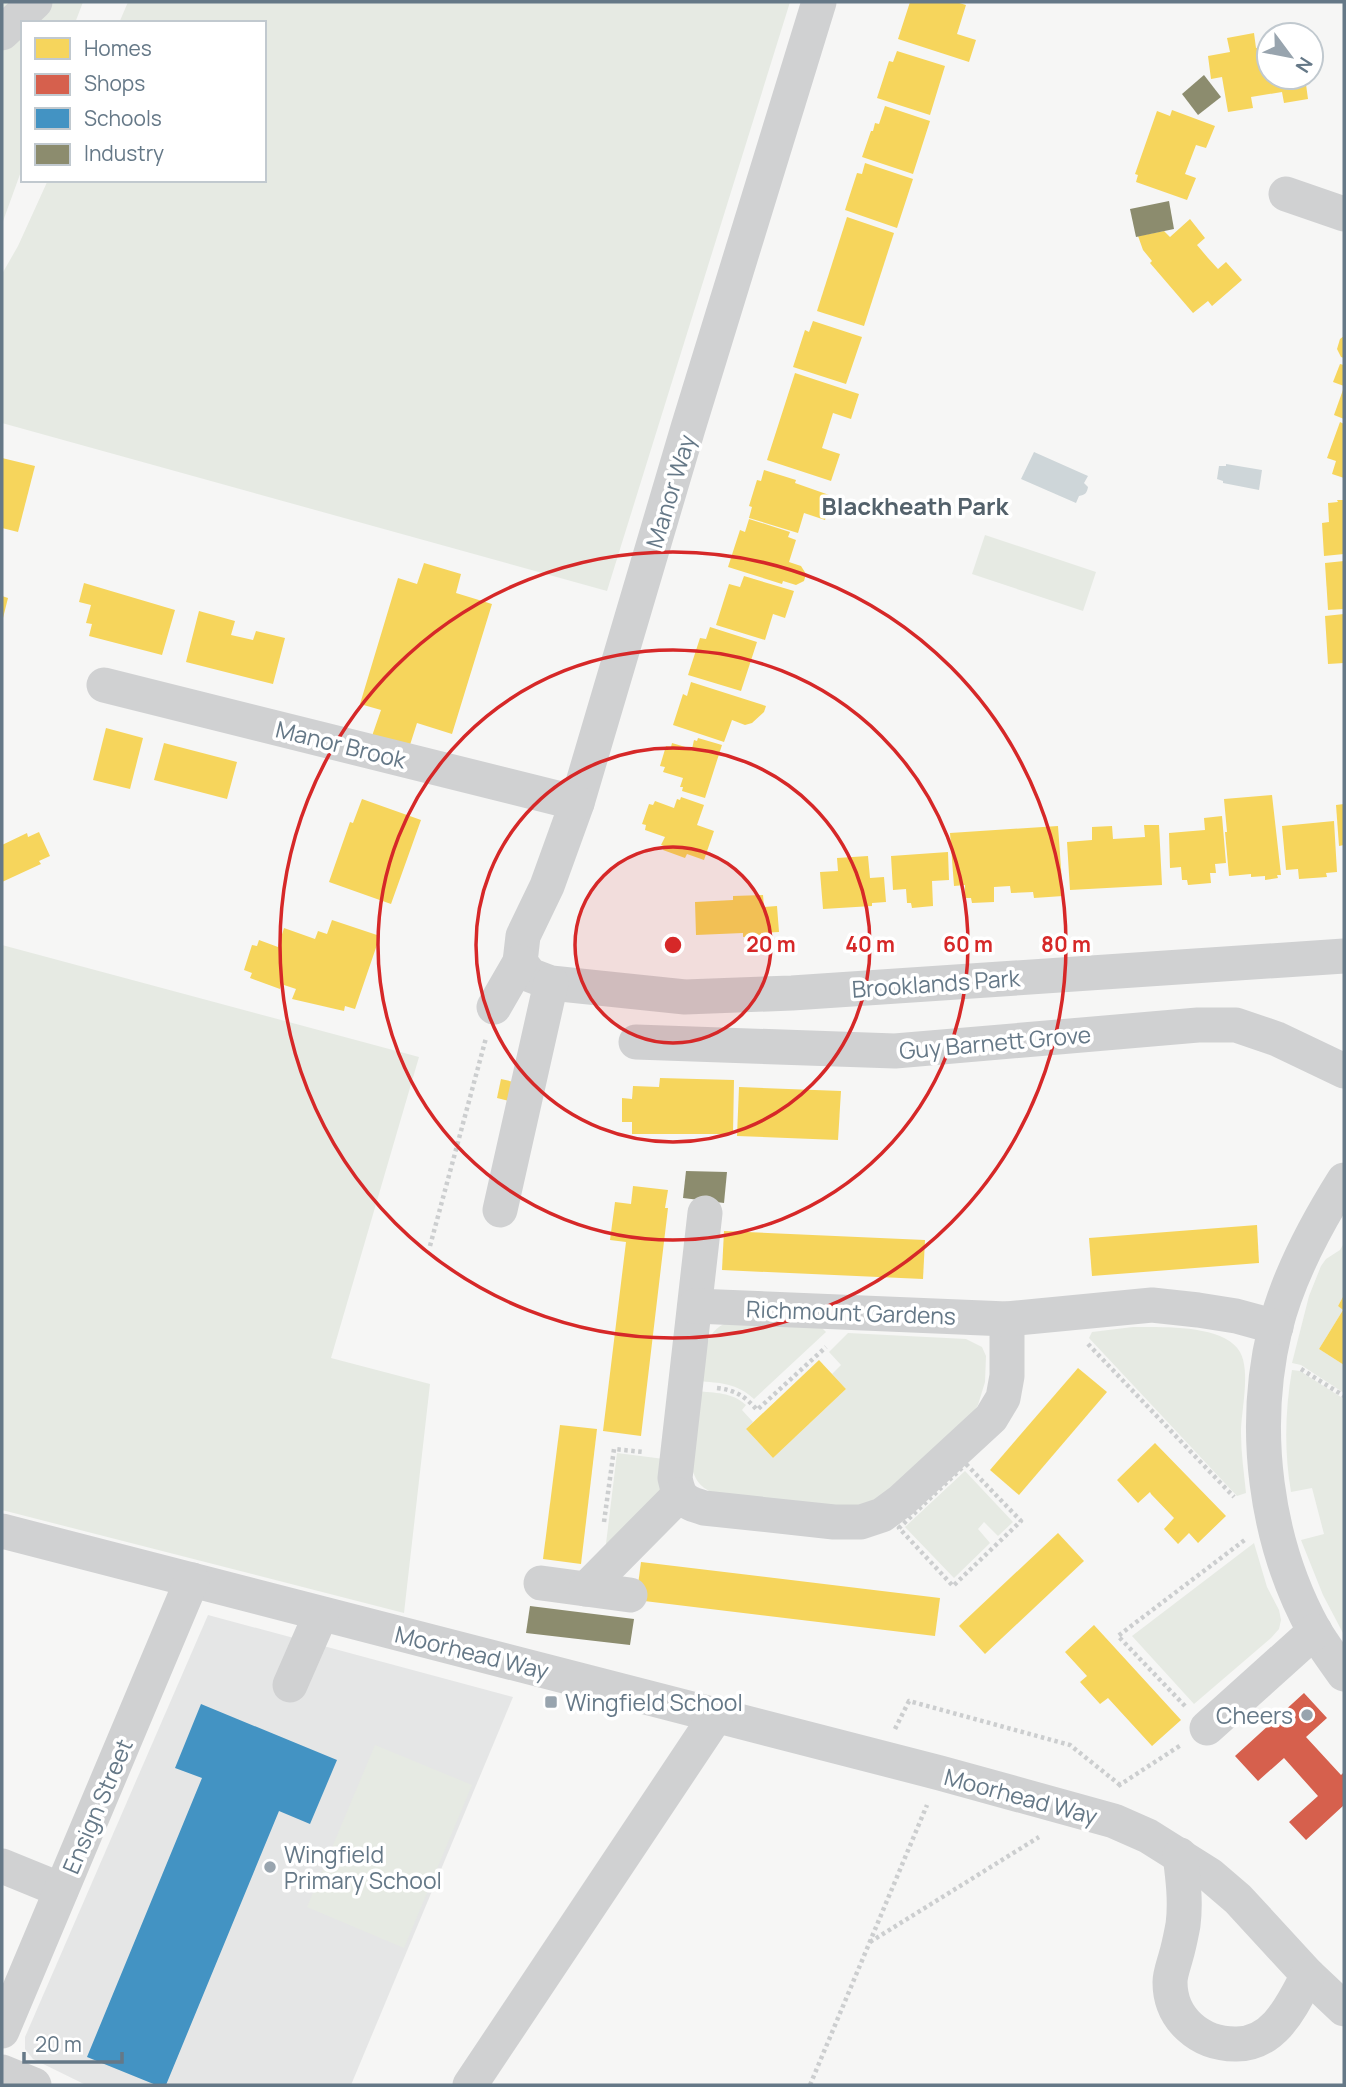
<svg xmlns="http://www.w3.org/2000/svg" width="1346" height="2087" font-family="Manrope,sans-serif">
<rect width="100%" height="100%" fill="#f6f6f5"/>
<polygon fill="#e5e6e6" points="208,1615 513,1697 351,2085 86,2085 33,2059 25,2049 25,2037"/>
<g fill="#e6eae3">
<polygon points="2,2 83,2 75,23 23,23 23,166 2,224"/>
<polygon points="128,2 790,2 607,591 2,423 2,274 18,246 48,180 264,180 264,23 119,23"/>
<polygon points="985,535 1096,572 1083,611 972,574"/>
<polygon points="2,945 419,1057 331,1358 430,1384 404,1613 2,1510"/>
<polygon points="1344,1243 1344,1295 1338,1306 1343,1310 1319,1349 1344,1365 1344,1393 1301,1365 1292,1363 1309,1296 1321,1266 1326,1259 1340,1250"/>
<path d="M724 1324H818L826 1332 754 1399C737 1383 720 1383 698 1381 703 1361 703 1334 724 1324Z"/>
<path d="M1133 1327C1160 1327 1225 1324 1240 1352 1251 1372 1241 1411 1241 1433 1241 1453 1244 1473 1246 1493L1237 1496 1089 1338 1092 1332Z"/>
<path d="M848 1333 966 1339 982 1347 986 1356 985 1382 978 1405 971 1418 899 1489 864 1508 724 1498C707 1490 698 1488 692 1469L697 1391C715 1393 732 1392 746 1405L742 1410 753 1422 746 1429 773 1458 846 1389 832 1374 841 1365 829 1352Z"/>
<path d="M1292 1370 1300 1371 1344 1399V1635L1323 1595 1301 1540 1324 1534 1312 1488 1291 1492C1284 1450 1285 1411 1292 1370Z"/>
<polygon points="617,1453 664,1459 660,1492 605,1552"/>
<polygon points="965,1471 1013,1522 998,1536 984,1522 978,1529 990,1543 954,1578 905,1527"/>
<polygon points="1254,1543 1267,1587 1279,1610 1281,1620 1279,1629 1271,1638 1194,1704 1132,1636"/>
<polygon points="375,1745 472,1785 404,1948 307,1907"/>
</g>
<g fill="#ced6d9">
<path d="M1034 452 1088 476 1084 483 1088 487C1087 493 1085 495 1079 496L1076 503 1021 479Z"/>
<polygon points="1226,464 1262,470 1259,490 1223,483 1223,481 1217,479 1219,466 1226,466"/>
</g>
<g fill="#f6d55c">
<polygon points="910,2 956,2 966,5 957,34 976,40 969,62 898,39"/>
<polygon points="1308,29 1308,35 1285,35 1285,33"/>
<polygon points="1254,33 1256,48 1269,46 1269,77 1305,77 1308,99 1284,103 1282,92 1251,97 1253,108 1228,112 1222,77 1211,79 1208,56 1230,52 1227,38"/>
<polygon points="897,51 945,66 930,115 877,98 889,61 893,62"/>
<polygon points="885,106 930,121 913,174 862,157 871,131 873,131 875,123 879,124"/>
<polygon points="1172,110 1215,126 1206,148 1196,145 1185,174 1196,178 1187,200 1136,182 1138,175 1135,174 1157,111 1170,116"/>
<polygon points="865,163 913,179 897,228 845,210 857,173 862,174"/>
<polygon points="847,217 894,233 864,326 817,311"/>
<polygon points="1190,219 1205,238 1197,245 1208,258 1218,269 1226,262 1242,280 1212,306 1208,301 1193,313 1150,263 1152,261 1143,250 1138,236 1164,231 1170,237"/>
<polygon points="813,321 862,337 846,384 793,367 805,330 809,332"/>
<polygon points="1344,336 1344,358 1341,357 1337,349 1340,339"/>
<polygon points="1340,364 1344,365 1344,386 1333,382"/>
<polygon points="795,373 859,394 851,419 833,413 822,448 840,454 831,481 767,460"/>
<polygon points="1344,387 1344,419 1334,415"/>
<polygon points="1340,422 1344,424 1344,478 1332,474 1336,461 1327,458"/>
<polygon points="2,458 35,466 18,532 2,528"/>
<polygon points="764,470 796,480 795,483 832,496 825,520 804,513 798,533 749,518 752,507 749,506 757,480 761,481"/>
<polygon points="1337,500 1344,500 1344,554 1324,556 1322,523 1329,522 1328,503 1338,502"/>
<polygon points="749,519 790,532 788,537 796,540 789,562 801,566 806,574 804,581 796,585 783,581 782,584 728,567 740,530 745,532"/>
<polygon points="1344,561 1344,609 1328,610 1325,563"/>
<polygon points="424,563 461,574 456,593 492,604 452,734 417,723 409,748 372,736 381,710 360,704 398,578 417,584"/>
<polygon points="744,576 794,591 785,618 773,614 765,640 716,625 729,584 740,587"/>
<polygon points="84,583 175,610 162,655 89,636 92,624 86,623 91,605 79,602"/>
<polygon points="2,596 8,598 3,618 2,618"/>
<polygon points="199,611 235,621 231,635 253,640 256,631 285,638 273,684 186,662"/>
<polygon points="1344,614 1344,663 1328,664 1325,616"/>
<polygon points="710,627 757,642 741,691 688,675 700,638 706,639"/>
<polygon points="691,682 766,706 764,712 752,723 745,725 732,720 724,742 673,725 683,694 687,696"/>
<polygon points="106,728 143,738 130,789 93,780"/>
<polygon points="698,738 722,745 705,798 682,791 683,787 680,787 683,778 663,772 665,767 660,766 666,746 671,747 672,743 692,749 694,740 697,741"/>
<polygon points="164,743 237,762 227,799 154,780"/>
<polygon points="1272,795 1281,875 1277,875 1278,878 1265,880 1265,876 1251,877 1251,874 1229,876 1225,832 1227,832 1224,799"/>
<polygon points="681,797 704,805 697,825 714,831 704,860 687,854 685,858 663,850 664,846 661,845 665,837 645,830 646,825 642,824 649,804 653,805 655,801 674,808 677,799 680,800"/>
<polygon points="362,799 421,820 391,904 329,882 350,822 353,823"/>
<polygon points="1344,804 1344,845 1339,846 1336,805"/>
<polygon points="1222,816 1226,863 1215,864 1216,873 1210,873 1211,883 1188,885 1187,880 1182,880 1181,867 1170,868 1169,833 1205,830 1204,818"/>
<polygon points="1334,821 1337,872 1326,873 1327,877 1299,879 1298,869 1286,870 1282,826"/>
<polygon points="1144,825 1159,825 1162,885 1070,890 1067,842 1092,840 1092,827 1112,826 1113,839 1145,837"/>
<polygon points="1058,826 1063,896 1034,898 1033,892 1011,893 1010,886 994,887 994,902 972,903 971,898 965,898 965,885 954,886 950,833"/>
<polygon points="39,832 50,856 39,861 41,864 2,882 2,845 27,833 28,837"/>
<polygon points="948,852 949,880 932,881 933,906 912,908 911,903 907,903 906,889 893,890 891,856"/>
<polygon points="868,856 870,878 884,877 886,902 872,903 872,906 823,909 820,872 838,871 837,858"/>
<polygon points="763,895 764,907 777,906 779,932 761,933 761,936 743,937 743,933 696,935 695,902 733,900 733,896"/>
<polygon points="332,920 380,936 355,1009 345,1006 344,1011 292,999 296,989 281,984 280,989 250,978 252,973 244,970 252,945 257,946 259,940 278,947 284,928 315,939 318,931 327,934"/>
<polygon points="660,1078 734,1080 733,1134 632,1134 632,1122 622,1122 622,1098 632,1099 633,1086 659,1087"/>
<polygon points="501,1079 518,1083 513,1102 497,1098"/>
<polygon points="739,1087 841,1091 838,1140 737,1136"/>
<polygon points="633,1186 668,1190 665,1208 668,1208 641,1436 603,1431 626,1242 610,1240 615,1202 631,1204"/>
<polygon points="1257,1225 1259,1263 1092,1276 1089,1238"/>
<polygon points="724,1231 925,1240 923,1279 722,1270"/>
<polygon points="1344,1295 1344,1365 1319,1349 1343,1310 1338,1306"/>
<polygon points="819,1360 846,1389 773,1458 746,1429"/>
<polygon points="1078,1368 1107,1392 1019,1495 990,1470"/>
<polygon points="560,1425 597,1429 581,1564 543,1559"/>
<polygon points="1155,1443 1226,1516 1198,1543 1189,1533 1178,1544 1164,1529 1174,1518 1151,1494 1150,1492 1138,1503 1117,1480"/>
<polygon points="1058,1533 1084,1561 985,1654 959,1626"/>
<polygon points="641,1562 940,1598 935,1636 636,1600"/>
<polygon points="1094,1625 1181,1720 1152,1746 1108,1698 1100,1704 1080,1682 1087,1676 1065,1652"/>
</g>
<polygon fill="#d6604d" points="1304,1693 1327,1718 1306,1737 1341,1775 1344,1772 1344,1805 1306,1840 1289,1822 1318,1796 1284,1758 1258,1781 1235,1756"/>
<polygon fill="#4393c3" points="201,1704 337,1760 310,1824 279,1811 166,2085 156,2085 87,2057 202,1778 175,1768"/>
<g fill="#8c8c6e">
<polygon points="1204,75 1221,97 1198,115 1182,94"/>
<polygon points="1169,201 1174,229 1136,237 1130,209"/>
<polygon points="686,1171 727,1172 724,1203 683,1198"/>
<polygon points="530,1606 634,1619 630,1645 526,1633"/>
</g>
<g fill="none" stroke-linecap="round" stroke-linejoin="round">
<g stroke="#cccecf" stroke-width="4.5" stroke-dasharray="3.5 3.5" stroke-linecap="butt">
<polyline points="430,1246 486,1038"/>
<polyline points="1088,1344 1234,1497"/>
<polyline points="1301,1369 1344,1396"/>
<path d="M717 1388C735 1390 745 1396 757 1410L826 1347"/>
<polygon points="966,1464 1021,1521 953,1586 899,1528"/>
<polyline points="604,1522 614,1449 643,1452"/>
<polyline points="1185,1706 1118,1636 1246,1539"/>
<polyline points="895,1729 909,1701 1070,1745 1120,1785"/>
<polyline points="1118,1786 1181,1745"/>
<polyline points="870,1942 1039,1837"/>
<polyline points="810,2085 927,1805"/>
</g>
<g stroke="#d0d1d2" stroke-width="35">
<polyline points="819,2 688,428 577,803 547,886 523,936 520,962 530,975 551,983 685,997 792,993 1344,956"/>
<polyline points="2,33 35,2"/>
<polyline points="1286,194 1344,214"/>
<polyline points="104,685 577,803"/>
<polyline points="494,1007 520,962"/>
<polyline points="636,1042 895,1051 1198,1025 1236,1025 1277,1039 1344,1071"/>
<path d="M1344 1180C1315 1226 1288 1276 1275 1329 1251 1428 1265 1541 1314 1630 1323 1645 1334 1660 1344 1674"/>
<polyline points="500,1210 551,983"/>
<path d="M705 1213 675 1478C679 1499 684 1502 704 1508L834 1522H861L882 1515 901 1501 991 1418 1003 1398 1007 1376V1319"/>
<polyline points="695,1306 1007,1319 1152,1305 1198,1310 1236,1316 1276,1327"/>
<polyline points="2,1531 940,1773 1114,1821 1148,1836 1210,1875 1238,1899 1308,1975 1344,2009"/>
<polyline points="541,1583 630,1595"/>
<polyline points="586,1589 679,1495"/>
<polyline points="290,1685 321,1614"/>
<polyline points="1207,1728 1315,1631"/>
<path d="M1180 1855C1183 1878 1186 1902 1183 1925 1181 1935 1179 1946 1176 1956 1174 1964 1170 1974 1170 1982 1170 2019 1200 2044 1235 2044 1275 2045 1292 2005 1308 1975"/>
<polyline points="2,1866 61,1890"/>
<polyline points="2,2031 192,1580"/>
<polyline points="2,2072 34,2085"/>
<polyline points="470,2085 716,1716"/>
</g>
</g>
<circle cx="673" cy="945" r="98" fill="#d62828" fill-opacity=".12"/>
<g fill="none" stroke="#d62828" stroke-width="3.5">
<circle cx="673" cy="945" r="98"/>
<circle cx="673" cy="945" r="197"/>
<circle cx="673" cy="945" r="295"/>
<circle cx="673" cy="945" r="393"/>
</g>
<g fill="#98a4ae" stroke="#fff" stroke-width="2.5">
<rect x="544" y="1695" width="14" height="14" rx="3.5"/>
<circle cx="1307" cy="1715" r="7"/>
<circle cx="270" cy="1867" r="7"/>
</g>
<g text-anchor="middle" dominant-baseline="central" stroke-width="7" stroke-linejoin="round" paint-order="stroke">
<g font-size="23" fill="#657887" stroke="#fff">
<text transform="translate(670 491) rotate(-73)">Manor Way</text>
<text transform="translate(341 744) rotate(14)">Manor Brook</text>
<text transform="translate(936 983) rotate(-4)">Brooklands Park</text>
<text transform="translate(995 1042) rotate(-5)">Guy Barnett Grove</text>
<text transform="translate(851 1312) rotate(2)">Richmount Gardens</text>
<text transform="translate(472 1652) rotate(14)">Moorhead Way</text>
<text transform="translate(1021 1796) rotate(15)">Moorhead Way</text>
<text transform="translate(97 1806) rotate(-67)">Ensign Street</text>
</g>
<g font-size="23" fill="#657887" stroke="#fff" text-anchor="start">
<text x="565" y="1702">Wingfield School</text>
<text x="1293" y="1715" text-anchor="end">Cheers</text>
<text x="284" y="1854">Wingfield<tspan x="284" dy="26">Primary School</tspan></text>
</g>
<g font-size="24" font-weight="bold" fill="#53616b" stroke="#fff">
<text x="915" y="505">Blackheath Park</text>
</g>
</g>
<circle cx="673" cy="945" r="10" fill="#d62828" stroke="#fff" stroke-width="3.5"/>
<g font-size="21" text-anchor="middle" font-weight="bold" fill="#d62828" stroke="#fff" stroke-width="7" stroke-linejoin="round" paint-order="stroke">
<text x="771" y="952">20 m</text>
<text x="870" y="952">40 m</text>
<text x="968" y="952">60 m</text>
<text x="1066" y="952">80 m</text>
</g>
<rect width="1346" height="2087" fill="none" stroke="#657887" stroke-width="7"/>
<rect x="21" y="21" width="245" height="161" fill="#ffffff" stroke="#c1c9cf" stroke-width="2"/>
<rect x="35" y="38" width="35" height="21" fill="#f6d55c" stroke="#c1c9cf" stroke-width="2"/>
<text x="84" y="56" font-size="21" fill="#657887">Homes</text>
<rect x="35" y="74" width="35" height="21" fill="#d6604d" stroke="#c1c9cf" stroke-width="2"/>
<text x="84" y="91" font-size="21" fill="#657887">Shops</text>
<rect x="35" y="108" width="35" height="21" fill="#4393c3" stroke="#c1c9cf" stroke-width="2"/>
<text x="84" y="126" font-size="21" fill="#657887">Schools</text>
<rect x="35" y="144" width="35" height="21" fill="#8c8c6e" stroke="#c1c9cf" stroke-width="2"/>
<text x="84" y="161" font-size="21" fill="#657887">Industry</text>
<g transform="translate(1290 56) rotate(122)"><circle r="33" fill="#ffffff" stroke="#c1c9cf" stroke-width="2"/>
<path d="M0-5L12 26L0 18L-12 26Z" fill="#98a4ae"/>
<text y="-10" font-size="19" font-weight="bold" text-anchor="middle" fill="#657887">N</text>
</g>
<path d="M24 2052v10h98v-10" fill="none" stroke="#657887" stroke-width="3.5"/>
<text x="35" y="2052" font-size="21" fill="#657887" stroke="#ffffff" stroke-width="5" paint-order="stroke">20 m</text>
</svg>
